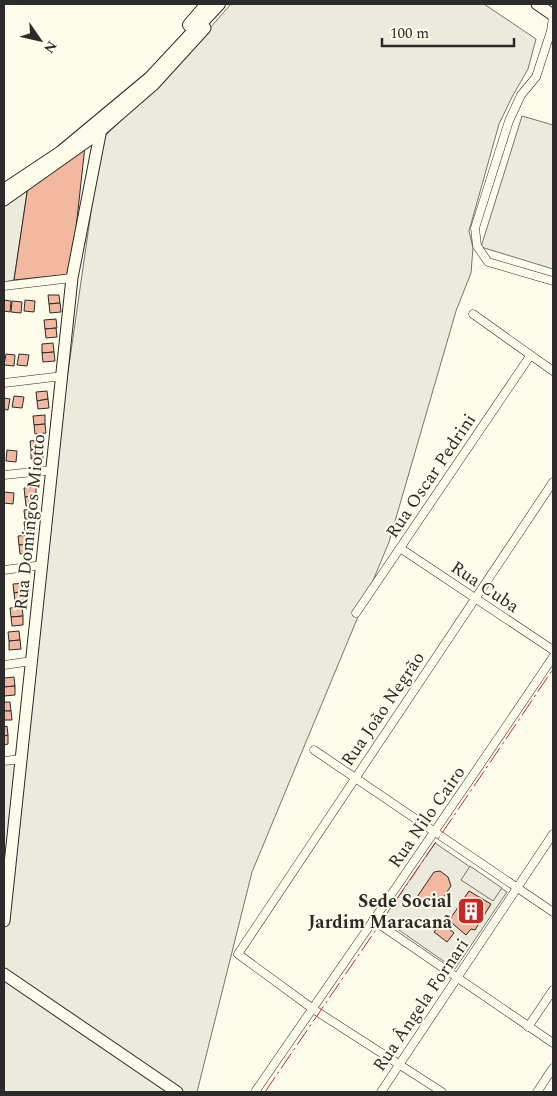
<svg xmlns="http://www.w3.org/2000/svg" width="557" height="1096" font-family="Spectral,serif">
<rect width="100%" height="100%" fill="#fdfbea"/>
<g fill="#ecebdb" stroke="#74746e">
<polygon points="231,4 484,4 536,39 528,69 512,97 499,124 469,231 473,248 471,273 456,311 389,542 252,872 197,1092 4,1092 4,928 54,470 100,149 104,137 174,69"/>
<polygon points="522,116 553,125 553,269 481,247"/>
<polygon points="28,186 14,280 4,282 4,202"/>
<polygon points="19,762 4,897 4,764"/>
<polygon points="435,843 507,892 455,969 383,919"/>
</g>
<polygon fill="#eceadb" stroke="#74746e" points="470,866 502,888 493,901 461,880"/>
<g fill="#f2b8a0" stroke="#2b2b2b">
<polygon points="85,146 71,274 14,280 28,186"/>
<polygon points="48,295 59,295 60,303 49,304"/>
<polygon points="4,300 11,301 10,312 4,311"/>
<polygon points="25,300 35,301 34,312 24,311"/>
<polygon points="12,301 22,302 21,313 11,312"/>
<polygon points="60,303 61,312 50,313 49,304"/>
<polygon points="56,319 57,328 45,329 44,320"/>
<polygon points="56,328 57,337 46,338 45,329"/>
<polygon points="53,343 54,352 42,353 42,344"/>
<polygon points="54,352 55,361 43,362 42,353"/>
<polygon points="6,354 15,355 14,366 4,365"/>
<polygon points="19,354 29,355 27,366 17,365"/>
<polygon points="47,391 48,399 37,401 36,392"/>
<polygon points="14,396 24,397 22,408 12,407"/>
<polygon points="4,398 10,399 8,410 4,409"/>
<polygon points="48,399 49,408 38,409 37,401"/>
<polygon points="45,415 45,424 34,425 33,416"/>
<polygon points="45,424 46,433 35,434 34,425"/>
<polygon points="41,440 42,449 31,450 30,441"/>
<polygon points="42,449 43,458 31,459 31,450"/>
<polygon points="7,450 17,451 16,462 6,461"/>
<polygon points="36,487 36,496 25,497 24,488"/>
<polygon points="4,492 14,493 13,504 4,503"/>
<polygon points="36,496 37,505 26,506 25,497"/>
<polygon points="35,509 36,518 25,519 24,510"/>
<polygon points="35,521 36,530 25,531 24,522"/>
<polygon points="30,535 30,544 19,545 18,536"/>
<polygon points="30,544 31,553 20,554 19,545"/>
<polygon points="25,583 25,591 14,593 13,584"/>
<polygon points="25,591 26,600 15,601 14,593"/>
<polygon points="22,607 23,616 11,617 10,608"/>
<polygon points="23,616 23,625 12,626 11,617"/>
<polygon points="19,631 20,640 9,641 8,632"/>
<polygon points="20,640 21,649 9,650 9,641"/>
<polygon points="14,677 15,686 4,687 4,678"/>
<polygon points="15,686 15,695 4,696 4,687"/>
<polygon points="4,702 10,702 11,711 4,711"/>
<polygon points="4,711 11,711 12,720 4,720"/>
<polygon points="7,726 8,735 4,736 4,727"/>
<polygon points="8,735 8,744 4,745 4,736"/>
<polygon points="440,871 448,877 451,886 435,909 417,897 434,872"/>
<polygon points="469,891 491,904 475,930 471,929 466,935 453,924 450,919"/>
<polygon points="442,923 454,933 447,942 434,932"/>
</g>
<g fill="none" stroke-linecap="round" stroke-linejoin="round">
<g stroke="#2b2b2b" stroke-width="9">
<g id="street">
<polyline points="553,17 551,31 536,77 521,95 509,121 475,228 477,246 488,262 553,281"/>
<polyline points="4,286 72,278"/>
<polyline points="473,314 553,371"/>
<polyline points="4,383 63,376"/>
<polyline points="4,475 53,470"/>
<polyline points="400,548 553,650"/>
<polyline points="4,570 43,565"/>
<polyline points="356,613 530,356"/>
<polyline points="4,665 32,661"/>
<polyline points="314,750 553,912"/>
<polyline points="4,761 21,759"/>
<polyline points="373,920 553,1043"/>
<polyline points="528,1027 553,990"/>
<path d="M255 1092C355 947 455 803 553 657"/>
<polyline points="381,1092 553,834"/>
<polyline points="442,1092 313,1009 238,954 553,482"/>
<polyline points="537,1092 553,1068"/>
</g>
</g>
<g stroke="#2b2b2b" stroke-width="13">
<g id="secondary">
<polyline points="537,4 553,15"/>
<polyline points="4,200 93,137 154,84 205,28"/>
<polyline points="4,921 72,278 101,129"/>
<polyline points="4,974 177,1092"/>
</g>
</g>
<g stroke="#2b2b2b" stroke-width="14">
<g id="primary">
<polyline points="189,25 207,4"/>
<polyline points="4,190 61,152 150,78 219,4"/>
</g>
</g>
<use href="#street" stroke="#fdfbea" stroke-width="8"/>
<use href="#secondary" stroke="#fdfbea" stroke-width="11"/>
<use href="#primary" stroke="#fdfbea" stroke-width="12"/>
<path stroke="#c62828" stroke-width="1" stroke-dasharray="18 4 2.5 4" stroke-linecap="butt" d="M265 1092C361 951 458 811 553 669"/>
</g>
<defs>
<g id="building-square" transform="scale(1.4375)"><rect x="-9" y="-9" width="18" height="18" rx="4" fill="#c62828" stroke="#fdfbea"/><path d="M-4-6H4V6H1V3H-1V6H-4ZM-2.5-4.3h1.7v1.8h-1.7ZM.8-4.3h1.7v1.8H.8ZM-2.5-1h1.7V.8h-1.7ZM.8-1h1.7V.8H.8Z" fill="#fff"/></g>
</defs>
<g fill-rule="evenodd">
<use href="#building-square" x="471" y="911"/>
</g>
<g text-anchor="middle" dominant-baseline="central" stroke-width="4" stroke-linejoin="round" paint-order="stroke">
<g font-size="18" fill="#2b2b2b" stroke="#fdfbea">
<text transform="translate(431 476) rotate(-56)">Rua Oscar Pedrini</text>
<text transform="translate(30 522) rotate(-84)">Rua Domingos Miotto</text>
<text transform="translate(485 587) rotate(34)">Rua Cuba</text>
<text transform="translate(383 709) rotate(-56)">Rua João Negrão</text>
<text transform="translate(427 817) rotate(-55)">Rua Nilo Cairo</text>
<text transform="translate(421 1005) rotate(-56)">Rua Ângela Fornari</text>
</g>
<g font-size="18" font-weight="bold" fill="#2b2b2b" stroke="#fdfbea" text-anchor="end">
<text x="452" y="901">Sede Social<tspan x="452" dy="21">Jardim Maracanã</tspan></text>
</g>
</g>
<rect width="557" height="1096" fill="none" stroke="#2b2b2b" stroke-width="10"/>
<g transform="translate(40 40) rotate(124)" stroke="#fdfbea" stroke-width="4" paint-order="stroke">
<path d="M0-4L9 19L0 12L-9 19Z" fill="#2b2b2b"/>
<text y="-8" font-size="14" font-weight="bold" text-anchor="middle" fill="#2b2b2b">N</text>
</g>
<path d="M382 38v8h132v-8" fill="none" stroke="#2b2b2b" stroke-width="2.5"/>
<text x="390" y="38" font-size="15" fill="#2b2b2b" stroke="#fdfbea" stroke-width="4" paint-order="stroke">100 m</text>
</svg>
